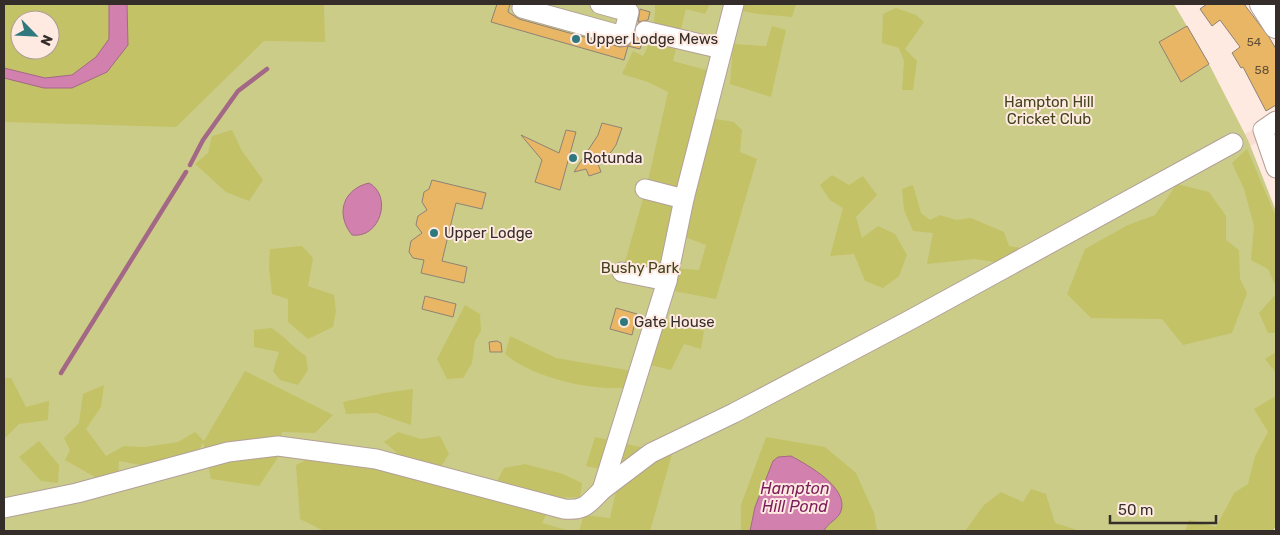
<svg xmlns="http://www.w3.org/2000/svg" width="1280" height="535" font-family="Rubik,sans-serif">
<rect width="100%" height="100%" fill="#feeae1"/>
<polygon fill="#f8ddd0" points="1276,115 1276,133 1250,146 1245,134"/>
<path fill="#cccc89" fill-rule="evenodd" d="M4 4H1174L1209 64 1248 140 1276 211V511L1262 531H4ZM20 20H50V50H20Z"/>
<g fill="#c3c266" fill-rule="evenodd">
<path d="M4 4H324L325 42 264 41 176 127 4 122ZM20 20H50V50H20Z"/>
<path d="M655 4H710L705 14 686 9 673 61 710 71 698 116 734 122 742 130 740 152 757 159 716 299 674 291V268L699 270 706 245 674 233 665 272 657 274 625 262 648 181 668 92 648 82 622 74 633 51 643 56C653 40 655 22 655 4Z"/>
<path d="M720 4H796L792 17C764 14 747 15 720 4Z"/>
<polygon points="896,8 916,15 924,22 905,49 917,61 913,90 902,90 904,61 899,48 882,43 883,14"/>
<polygon points="772,26 786,30 771,97 730,84 733,44 766,46"/>
<polygon points="232,130 242,151 263,180 249,201 226,192 195,164 208,153 212,136"/>
<polygon points="1247,149 1276,217 1276,287 1268,269 1251,260 1254,226 1244,189 1232,163"/>
<polygon points="832,175 849,185 863,176 877,195 856,217 862,238 878,226 895,234 907,255 899,276 883,288 865,281 854,254 830,256 843,208 830,200 820,185"/>
<polygon points="1177,184 1209,192 1226,216 1226,240 1239,250 1240,279 1247,293 1232,333 1183,345 1162,319 1091,318 1067,294 1085,249 1128,225 1155,215"/>
<polygon points="913,185 921,213 930,220 940,215 956,220 971,218 1004,232 1009,246 1021,248 1021,261 1015,265 975,259 927,264 933,233 913,231 904,210 902,189"/>
<polygon points="302,246 313,258 308,286 334,295 336,311 333,327 308,339 288,322 288,299 272,294 269,267 270,249"/>
<polygon points="1276,294 1276,333 1268,333 1259,313"/>
<polygon points="465,305 480,314 481,331 475,341 472,363 463,378 447,379 437,359"/>
<polygon points="663,321 704,331 701,349 684,344 671,370 650,365"/>
<path d="M271 328C284 335 293 348 306 356L308 370 298 385 280 380 273 371 279 352 254 347V330Z"/>
<path d="M510 336 556 358 633 371 630 387C594 392 533 378 505 354Z"/>
<polygon points="1276,352 1276,373 1265,359"/>
<polygon points="245,371 333,415 315,433 282,432 277,459 259,486 211,479 203,442 198,453 173,471 119,461 118,478 100,480 65,460 70,450 64,438 79,423 83,394 104,385 101,407 86,429 106,456 124,446 145,447 178,442 195,432 204,441"/>
<polygon points="4,378 11,378 26,407 49,401 48,420 19,424 4,439"/>
<polygon points="413,389 411,425 376,413 346,414 343,402 384,393"/>
<polygon points="1276,396 1276,526 1273,531 1185,531 1189,520 1216,527 1234,493 1248,484 1255,456 1268,432 1254,409"/>
<polygon points="398,432 421,439 440,436 449,454 440,468 496,483 504,468 525,464 563,474 582,483 580,497 555,498 542,523 570,531 324,531 300,519 296,465 335,445 394,456 396,452 384,442"/>
<polygon points="595,437 672,454 650,531 579,531 584,515 610,518 620,473 586,466"/>
<polygon points="766,437 825,447 856,473 874,513 877,531 741,531 741,505"/>
<polygon points="39,441 59,465 58,483 41,481 19,457"/>
<polygon points="1031,489 1046,494 1055,523 1080,531 965,531 984,505 1001,492 1023,502"/>
</g>
<g fill="#d281ae" stroke="#a36886">
<polygon points="109,4 127,4 128,45 107,72 72,88 44,88 4,78 4,68 45,78 72,75 96,57 109,39"/>
<path d="M369 183C393 196 380 239 352 235 335 214 343 189 369 183Z"/>
<path d="M791 456C808 465 849 488 841 511 838 520 828 522 824 531H750L755 507 773 461 778 457Z"/>
</g>
<g fill="none" stroke-linecap="round" stroke-linejoin="round">
<g stroke="#a36886" stroke-width="4.5">
<polyline points="190,165 203,140 238,91 267,69"/>
<polyline points="61,373 186,172"/>
</g>
</g>
<g fill="#e9b665" stroke="#8d8375">
<polygon points="497,4 510,4 508,12 519,19 620,47 628,46 624,60 491,22"/>
<polygon points="1207,4 1244,4 1269,37 1276,49 1276,105 1266,111 1243,67 1241,68 1232,53 1240,47 1220,20 1212,26 1200,9"/>
<polygon points="640,9 650,12 648,20 638,22"/>
<polygon points="1187,26 1209,64 1181,82 1159,42"/>
<polygon points="635,35 642,42 640,49 628,46"/>
<polygon points="602,123 622,128 616,145 611,152 598,164 601,172 589,176 586,169 574,172 598,135"/>
<polygon points="566,130 576,132 560,190 535,182 542,160 521,135 559,153"/>
<polygon points="432,180 486,193 482,209 456,203 442,261 467,267 464,283 421,273 424,260 413,258 409,252 411,241 422,233 416,225 417,220 418,216 427,210 422,202 424,192 429,189"/>
<polygon points="425,296 456,304 453,317 422,309"/>
<polygon points="616,308 637,314 632,335 610,329"/>
<polygon points="497,341 501,343 502,352 490,352 489,342"/>
</g>
<g fill="none" stroke-linecap="round" stroke-linejoin="round">
<g stroke="#b2a098" stroke-width="21">
<g id="minor">
<polyline points="524,4 522,8 623,36 629,12 600,4"/>
<polyline points="645,31 722,49"/>
<polyline points="1276,121 1263,130 1276,168"/>
<polyline points="645,189 684,199"/>
<polyline points="622,272 667,281 684,199 734,4"/>
<polyline points="602,490 651,453 734,413 910,320 1233,143"/>
<path d="M4 508 77 493 228 452 278 446 376 459 564 509C585 511 588 504 602 490L667 281"/>
</g>
</g>
<g stroke="#b2a098" stroke-width="26">
<polyline id="major" points="1262,4 1276,26"/>
</g>
<use href="#minor" stroke="#fff" stroke-width="19"/>
<use href="#major" stroke="#fff" stroke-width="24"/>
</g>
<g fill="#2f787d" stroke="#feeae1" stroke-width="2">
<circle cx="576" cy="39" r="5"/>
<circle cx="573" cy="158" r="5"/>
<circle cx="434" cy="233" r="5"/>
<circle cx="624" cy="322" r="5"/>
</g>
<g text-anchor="middle" dominant-baseline="central" stroke-width="4" stroke-linejoin="round" paint-order="stroke">
<g font-size="12" fill="#614f38">
<text x="1254" y="42">54</text>
<text x="1262" y="70">58</text>
</g>
<g font-size="15" fill="#342d29" stroke="#feeae1" text-anchor="start">
<text x="586" y="39">Upper Lodge Mews</text>
<text x="583" y="158">Rotunda</text>
<text x="444" y="233">Upper Lodge</text>
<text x="634" y="322">Gate House</text>
</g>
<g font-size="15" fill="#43431c" stroke="#feeae1">
<text x="1049" y="102">Hampton Hill<tspan x="1049" dy="17">Cricket Club</tspan></text>
<text x="640" y="268">Bushy Park</text>
</g>
<g font-size="16" font-style="italic" fill="#7d1d5b" stroke="#feeae1">
<text x="795" y="488">Hampton<tspan x="795" dy="18">Hill Pond</tspan></text>
</g>
</g>
<rect width="1280" height="535" fill="none" stroke="#342d29" stroke-width="10"/>
<g transform="translate(35 35) rotate(114)"><circle r="24" fill="#feeae1" stroke="#ad9e97"/>
<path d="M0-4L9 19L0 12L-9 19Z" fill="#2f787d"/>
<text y="-8" font-size="14" font-weight="bold" text-anchor="middle" fill="#342d29">N</text>
</g>
<path d="M1110 515v8h106v-8" fill="none" stroke="#342d29" stroke-width="2.5"/>
<text x="1118" y="515" font-size="15" fill="#342d29" stroke="#feeae1" stroke-width="4" paint-order="stroke">50 m</text>
</svg>
